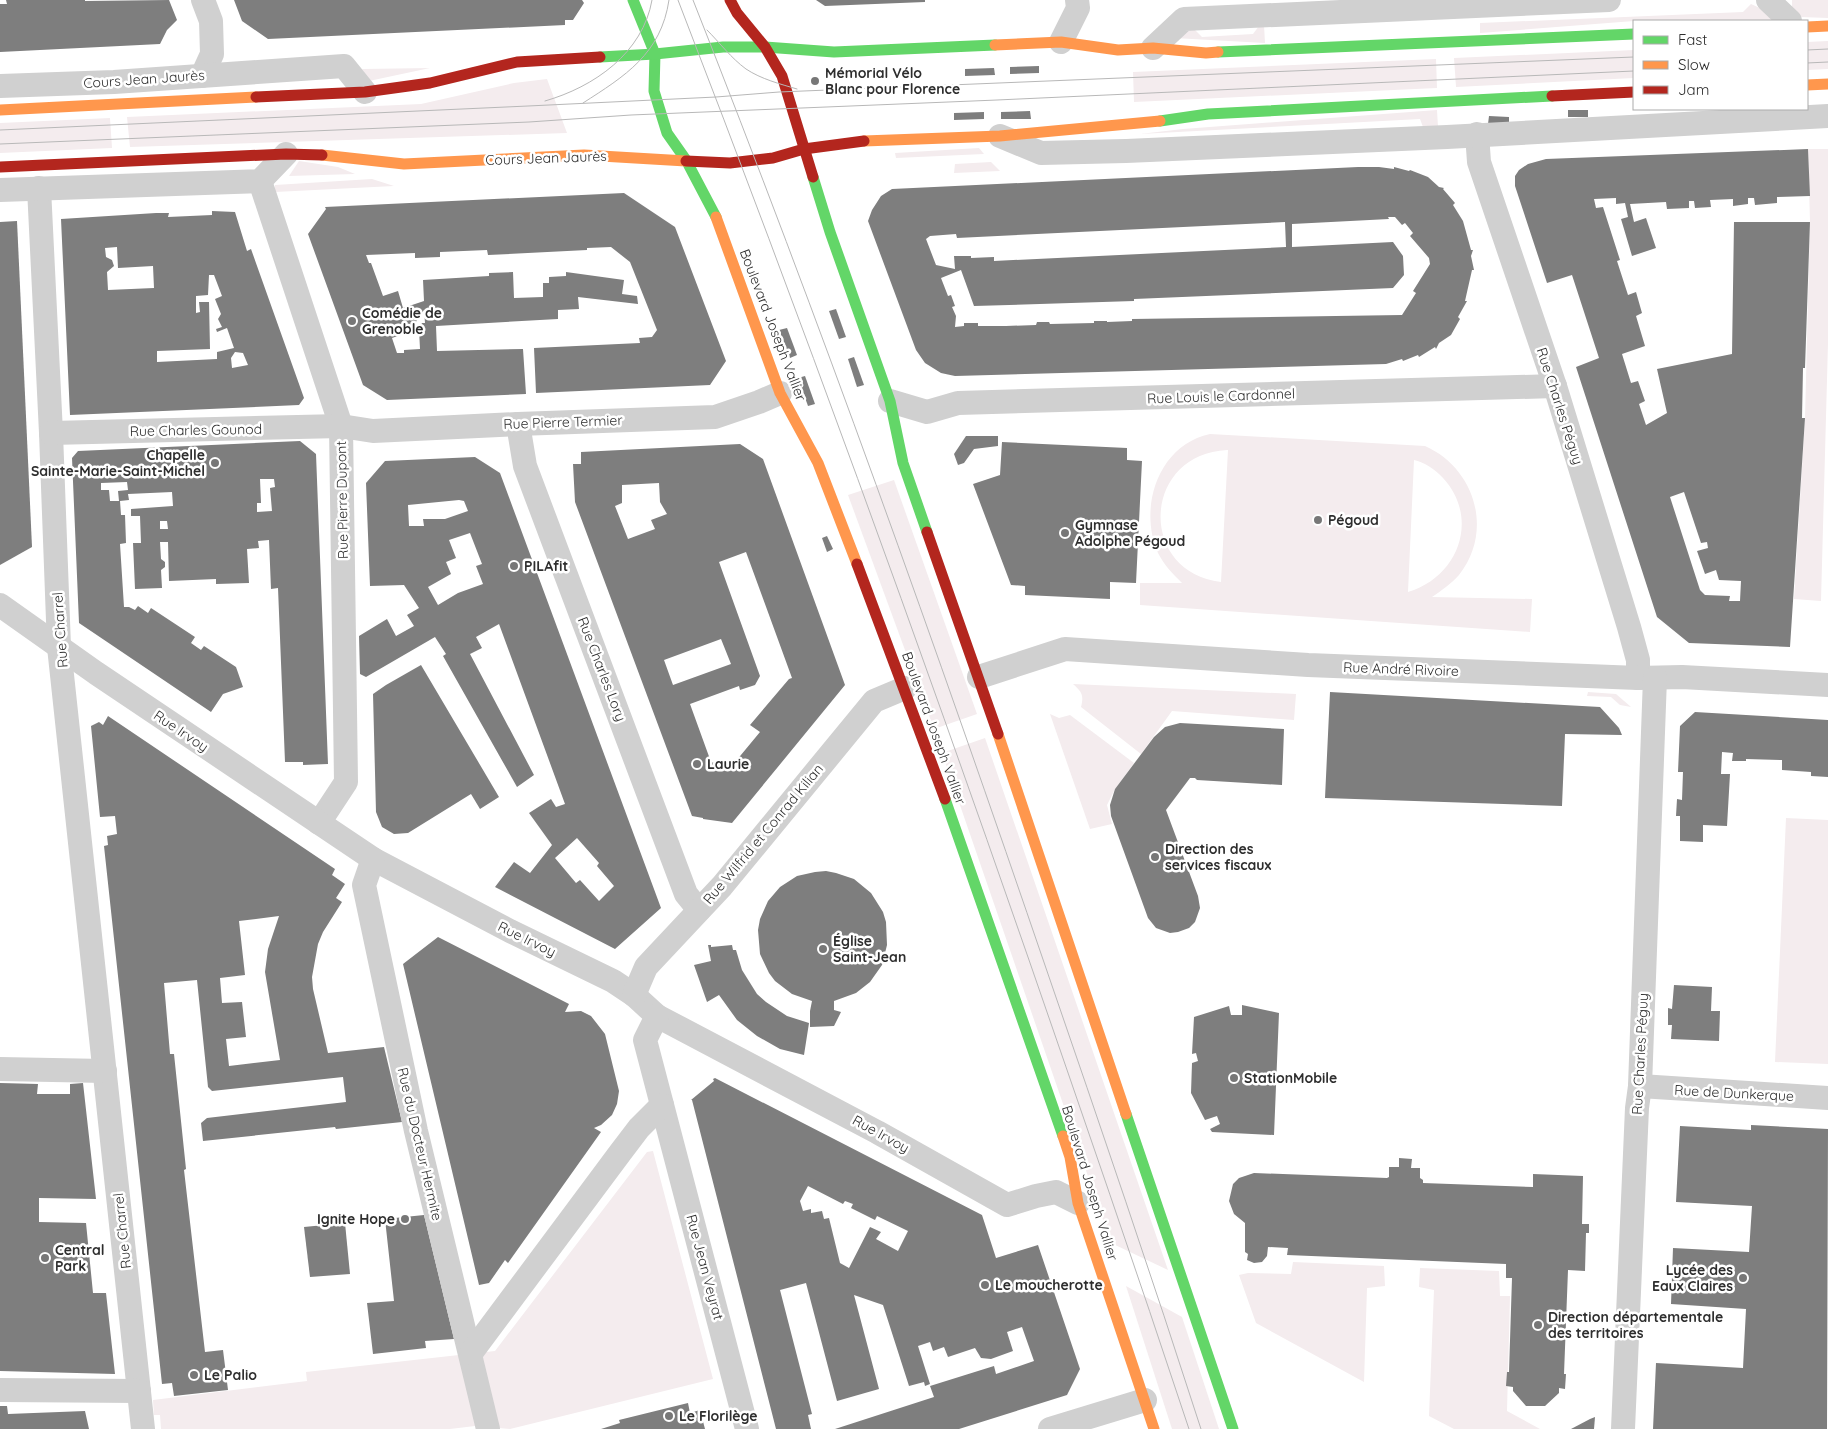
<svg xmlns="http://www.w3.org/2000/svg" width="1828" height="1429" font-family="Quicksand,sans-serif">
<rect width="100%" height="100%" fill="#fff"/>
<g fill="#f4ecee" fill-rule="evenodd">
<polygon points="1792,0 1828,0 1828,18 1800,17 1792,10"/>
<polygon points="1751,4 1773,14 1774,20 1634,21 1480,33 1480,23 1743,12"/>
<polygon points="1264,25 1265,43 1174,38 1182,31 1194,29 1202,37 1253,34 1259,26"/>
<polygon points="1828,41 1828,69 1807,70 1807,42"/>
<polygon points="1634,50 1634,78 1456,87 1454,58"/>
<polygon points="1436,59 1437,88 1134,102 1133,72"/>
<polygon points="430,68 369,81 362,69"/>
<polygon points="547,79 567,133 130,147 127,117 421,104 514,83"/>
<polygon points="1437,110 1438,127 1423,127 1420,119 1140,134 1183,129"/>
<polygon points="110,118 112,148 0,153 0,123"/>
<polygon points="979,148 984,154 896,158 895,153"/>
<polygon points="1808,149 1828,149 1828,343 1821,601 1794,599 1805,418 1810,222"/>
<polygon points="299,161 338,167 355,174 289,176"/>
<polygon points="991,162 1000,171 954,173 955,164"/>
<polygon points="372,179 394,186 275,192 275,185"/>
<path d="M1210 434 1425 446C1475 468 1494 531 1459 575 1451 584 1442 590 1432 597L1532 599 1530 632 1140 605V583H1182C1173 574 1164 565 1158 553 1138 508 1158 445 1210 434ZM1227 450H1228L1221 582C1137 572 1142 454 1227 450ZM1414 460C1424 462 1435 469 1443 478 1480 518 1459 577 1408 592Z"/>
<polygon points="894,480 977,714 934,729 848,495"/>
<path d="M1073 684 1296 694 1294 720 1172 711 1141 754 1081 707C1084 695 1082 692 1073 684Z"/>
<polygon points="1588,692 1616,694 1631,707 1620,705 1611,697 1587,696"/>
<polygon points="1050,714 1059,718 1070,715 1134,763 1115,789 1107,805 1112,824 1090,829"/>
<polygon points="985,738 1168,1270 1111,1243 942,753"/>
<polygon points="1786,818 1828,820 1828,1064 1775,1062"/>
<polygon points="653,1151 713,1379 510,1429 475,1426 450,1429 161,1429 160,1415 154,1415 153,1400 307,1381 306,1372 495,1351 647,1152"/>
<polygon points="1293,1262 1384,1266 1385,1286 1367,1288 1364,1382 1256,1323 1239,1275 1248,1273 1291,1274"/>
<polygon points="1420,1268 1499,1271 1500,1296 1510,1296 1507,1411 1540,1429 1454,1429 1429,1416 1434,1290 1419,1287"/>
<polygon points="1126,1286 1182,1317 1219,1429 1172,1429"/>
</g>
<g fill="#7e7e7e" fill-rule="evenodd">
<polygon points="6,0 85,0 85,1 169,0 177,20 167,30 160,44 0,52 0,4 7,4"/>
<polygon points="234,0 582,0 584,3 573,20 565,20 565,25 268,39 242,21"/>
<polygon points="816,0 925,0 925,2 825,6"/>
<polygon points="1039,66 1039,73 1010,74 1010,67"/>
<polygon points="994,68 995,75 965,76 965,69"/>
<rect x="1568" y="110" width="20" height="7"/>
<polygon points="1030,111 1031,119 1001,119 1001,112"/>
<polygon points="984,112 984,119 954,120 954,113"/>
<polygon points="1489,116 1509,117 1509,124 1488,124"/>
<path d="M1808 149 1810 196 1777 197V203L1755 205 1754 198H1748V204L1733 206V199L1710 200 1711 207 1695 208 1694 201H1689V208L1667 209 1666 202 1630 204 1634 222 1646 218 1656 248 1632 256 1621 219 1628 217 1625 203 1616 204V198L1594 199 1596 208 1603 207 1620 260 1617 261 1628 295 1636 292 1642 313 1636 316 1645 346 1622 354 1631 383 1638 381 1645 401 1639 404 1646 425 1667 413 1657 369 1732 354 1734 222H1810L1805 368H1803L1802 418H1805L1790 647 1689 643 1657 617 1576 367 1599 358 1572 275 1547 283 1515 186V176L1519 170 1528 164 1546 159ZM1684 492 1701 543 1707 542 1708 548 1697 551 1705 574 1716 570 1719 580 1741 581 1740 601H1729L1730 596 1705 595 1700 590 1670 497Z"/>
<path d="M1358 167H1379L1394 169V167L1409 171 1410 170 1428 177 1439 187 1444 188 1443 189 1455 203 1453 205 1463 221 1471 250H1473L1471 256 1474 270H1472L1465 301H1467L1458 317 1460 319 1451 335 1439 343 1436 349 1435 347 1419 357 1418 355 1403 361 1402 359 1386 364 955 376 941 373 925 363 916 350 868 221 872 210 881 196 892 189ZM1388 217H1395L1402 225 1405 223 1413 233 1410 236 1429 258 1430 264 1413 291 1416 293 1402 315 1132 319V321L1107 322V321H1094V323L1050 324 1049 322H1037L1036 325 1006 326H978V323H964V326L955 327 956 316 952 307 955 306 951 295 948 296 941 278 961 270 974 306 1134 301V299L1393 288 1404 275 1403 256 1393 242 1292 247V224L1389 219ZM1285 222 1286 247 994 261V257L971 258V256H954L955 269 936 265 926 239 930 236 956 234 957 238Z"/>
<path d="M624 193 675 227 726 361 710 385 536 393 534 348 640 343 639 338 652 337 657 330 630 262 611 247 587 248V250L488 255 487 250 440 252V257L415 258V253L366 255 369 263H371L383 296 398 291 403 308 424 301 423 280 489 276V273L513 272 514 298 543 297V283H549V277L566 276V272L624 280 622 294 637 296 638 304 578 297 579 309 558 310V319L436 326 437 351 523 349 526 394 387 400 363 385 308 234 326 209 325 207ZM424 310 425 323H422L419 329 420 349 404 350V353H397L392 338 409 332Z"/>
<path d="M212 211 235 212 247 251 251 249 304 398 299 405 70 415 61 219 156 213H169L168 217 212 215ZM117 247 118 268 153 266 154 288 108 290 107 272 114 266 112 260 106 257 105 248ZM209 275H214L222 296 215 299 221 314 218 319 222 327 216 329 217 332 227 328 234 348 217 352V359L157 362V351L210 349 209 302H199L200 312 196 313V296L208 295ZM235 352 243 353 248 365 232 368 231 358Z"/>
<polygon points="17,221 32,547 0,565 0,222"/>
<polygon points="836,309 846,337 839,339 829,311"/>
<polygon points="787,328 797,355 790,358 779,330"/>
<polygon points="854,357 864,385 857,387 848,359"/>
<polygon points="805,376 815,404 808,406 798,378"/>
<polygon points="966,436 998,436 998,446 974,449 964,463 958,465 954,454"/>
<path d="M300 441 316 454 328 764 303 765V762H285L278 588 271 589 269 540 258 541 259 548 247 549 249 583 216 584V579L169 581 168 542H160L161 559 165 562V567L161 570 162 588 135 589 133 543H141L140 516H131V509L173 506 172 492 128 494 129 500 120 501 121 515H125L126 543 120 544 124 607H129L135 610 138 606 148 613 151 608 195 637 191 643 201 650 204 646 236 667 243 687 223 694 211 712 79 623 72 458 78 451ZM260 479H274L275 487 270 488 272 511 257 512V503H261ZM127 482 128 490 118 491 119 501H110L109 490H101V483ZM160 521H167L168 529H160Z"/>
<polygon points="1002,442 1127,448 1127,460 1142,461 1136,583 1110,582 1110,599 1025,595 1025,586 1011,585 973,484 1000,475"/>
<path d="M740 444 763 459 845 685 732 823 703 819V818L692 816 575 502 573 464H581V452ZM659 483 660 502 667 514 651 520 655 529 628 539 615 506 622 503V485ZM746 552 792 678 789 679 750 725 760 732 731 767 711 762 690 704 739 686 740 690 755 685 760 676 719 562ZM721 639 731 664 673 685 664 660Z"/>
<path d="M475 457 500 473 661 908 615 949 495 887 514 862 530 873 552 845 529 813 551 799 556 807 565 804 499 624 476 637 482 648 470 654 534 775 517 787 443 656 446 654 435 637 366 677 360 674 359 636 387 619 396 636 414 626 407 615 419 608 404 585 370 586 366 483 385 461ZM459 500 464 501 468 511 445 519H423L424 526H409L408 505ZM470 533 482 564 476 566 483 584 458 593 438 605 428 587 451 574 446 562 456 558 449 540ZM577 838 599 863 597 866 614 886 599 901 580 880 576 883 555 858Z"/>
<polygon points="827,536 833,549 827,552 822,538"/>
<polygon points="421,665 499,797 480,809 471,794 408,833 394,834 382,827 376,812 373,694 386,685"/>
<polygon points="1330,692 1600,707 1619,728 1622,735 1565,734 1562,806 1325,798"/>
<polygon points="1695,712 1828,720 1828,777 1811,776 1811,772 1782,770 1782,760 1746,759 1746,761 1732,761 1733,753 1722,752 1721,774 1730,774 1727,826 1703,825 1703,842 1680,841 1680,816 1676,816 1677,799 1682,800 1683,772 1678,772 1680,726"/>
<path d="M108 716 335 869 332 875 345 884 336 898 342 902 323 932 318 944 312 977 313 989 328 1053 384 1047 402 1122 336 1129 335 1127 203 1141 201 1123 207 1118 346 1102 343 1077 212 1091 208 1087 197 980 164 983 170 1054H174L186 1169 184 1170 205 1352 223 1350 228 1390 174 1396 172 1383 162 1384 104 846 108 845 107 836 117 834 115 816 100 817 91 726 99 722 103 725ZM279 916 268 949 265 972 280 1060 229 1066 226 1039 246 1037 242 1002 222 1003 220 978 245 975 239 921Z"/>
<polygon points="1180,723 1284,729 1282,785 1197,780 1195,778 1190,778 1166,810 1198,896 1200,908 1195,922 1189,928 1178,932 1170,933 1156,928 1148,918 1111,816 1110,805 1115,789 1154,737 1165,727"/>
<polygon points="826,871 836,873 854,879 871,893 883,912 886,922 887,945 882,965 870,982 856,993 834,1001 834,1010 841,1012 834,1026 810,1027 810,1011 812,1001 792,994 775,981 769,973 760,954 758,930 760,919 768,901 780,887 797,876 815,872"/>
<polygon points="438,937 569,1004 565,1012 581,1011 591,1016 605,1034 619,1091 617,1104 612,1115 601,1125 594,1128 601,1132 508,1263 505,1260 489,1283 479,1285 403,964"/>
<polygon points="708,945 711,945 711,947 732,945 733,950 736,950 742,970 757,994 766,1002 787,1016 809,1023 804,1055 780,1049 757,1036 737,1020 719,995 707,1002 694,965 711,961"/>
<polygon points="1674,985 1712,987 1711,1011 1720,1011 1719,1041 1671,1039 1672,1025 1668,1025 1668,1008 1672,1009"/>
<polygon points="1242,1005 1279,1013 1274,1135 1212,1132 1210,1129 1220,1124 1217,1116 1205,1120 1191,1093 1192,1063 1198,1061 1196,1053 1192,1054 1194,1017 1229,1006 1231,1015 1242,1015"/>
<path d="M715 1078 982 1215 996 1258 1038 1245 1080 1369 1067 1395 959 1429H835L934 1397 930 1386 994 1366 996 1374 1034 1361 1022 1327 1007 1332 1013 1351 991 1359 981 1358 975 1348 948 1357 944 1347 933 1351 930 1342 918 1346 930 1384 925 1386 924 1382 909 1386 883 1305 854 1295 879 1389 837 1401 806 1283 780 1290 812 1414 808 1415 811 1429H776L692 1100H691L714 1081 713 1079ZM808 1186 843 1204 845 1201 853 1204 851 1208 875 1220 877 1216 908 1231 898 1251 876 1239 881 1232 870 1227 849 1268 840 1263 829 1218 824 1219 822 1211 811 1213V1209L803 1211 800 1201Z"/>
<polygon points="0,1083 38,1084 37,1094 70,1094 70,1084 83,1083 96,1199 39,1198 39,1222 86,1223 93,1293 106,1293 115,1374 0,1371"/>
<polygon points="1751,1125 1828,1129 1827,1429 1653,1429 1656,1363 1743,1368 1746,1309 1671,1304 1673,1248 1749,1252 1752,1206 1676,1202 1680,1126 1751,1130"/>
<polygon points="1399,1158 1412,1159 1411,1168 1420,1168 1420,1178 1423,1180 1423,1183 1533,1187 1533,1174 1583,1176 1582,1224 1589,1224 1589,1233 1586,1233 1585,1271 1568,1270 1564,1374 1566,1374 1565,1389 1559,1388 1559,1393 1545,1406 1526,1406 1513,1391 1513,1387 1506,1386 1507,1372 1509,1372 1512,1278 1506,1278 1506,1264 1287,1255 1288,1248 1268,1247 1267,1256 1262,1262 1254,1263 1247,1260 1248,1254 1245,1252 1245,1223 1234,1214 1229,1201 1233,1184 1239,1178 1254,1173 1387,1178 1389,1177 1389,1167 1399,1167"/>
<polygon points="424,1215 454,1339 425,1341 426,1348 373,1354 367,1303 394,1301 385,1219"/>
<polygon points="345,1223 350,1274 310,1277 304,1227"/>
<polygon points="688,1403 690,1413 700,1410 705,1429 601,1429 620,1423 619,1420"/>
<polygon points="0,1406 7,1406 8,1414 85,1411 89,1429 0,1429"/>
<polygon points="1595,1417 1594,1429 1571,1429 1590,1419"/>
</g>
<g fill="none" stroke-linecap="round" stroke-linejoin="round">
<g stroke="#d0d0d0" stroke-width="24">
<polyline points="1768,0 1790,21"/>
<polyline points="1061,42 1078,8 1077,0"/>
<polyline points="1153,48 1184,19 1609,0"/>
<polyline points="202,76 212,54 211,21 203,0"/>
<polyline points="0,86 114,82 344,66 365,92"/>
<polyline points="1477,134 1479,162 1555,386 1629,627 1638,660 1638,678"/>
<polyline points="1000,136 1041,153 1126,151 1447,137 1828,116"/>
<polyline points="260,181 341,426 346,782 319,823"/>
<polyline points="39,188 51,433 59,647 143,1429"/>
<polyline points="0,190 260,181 286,154"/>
<polyline points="890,401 927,412 958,403 1555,386"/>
<polyline points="518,424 525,466 686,894 699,910"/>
<polyline points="51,433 341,426 373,431 518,424 715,417 759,402 780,393"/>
<polyline points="0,605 96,673 373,859 510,931 613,981 634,995 657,1016 877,1132 1007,1205 1036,1196 1056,1192 1078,1203"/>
<polyline points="979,677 1065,649 1308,665 1638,678 1682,677 1828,685"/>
<polyline points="373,859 364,885 416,1131 488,1429"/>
<polyline points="634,995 646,967 722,886 874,701 905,688"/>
<polyline points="657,1016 645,1040 747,1429"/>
<polyline points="0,1069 105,1071"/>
<polyline points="1640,1086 1828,1098"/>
<polyline points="471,1353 620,1153 639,1128 662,1105"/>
<polyline points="0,1390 139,1391"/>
<polyline points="1050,1429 1145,1400"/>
<polyline points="1623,1429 1637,1108 1640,1086 1655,678"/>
</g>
<g stroke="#63d668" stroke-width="11">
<polyline points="633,0 655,54 654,91 667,133 686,160 716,217"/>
<polyline points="1218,52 1634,34"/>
<polyline points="600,57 655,54 723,47 765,47 834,52 995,45"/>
<polyline points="1160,121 1208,114 1552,96"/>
<polyline points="813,177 830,232 890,401 903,463 927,532"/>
<polyline points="945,799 1063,1136"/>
<polyline points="1126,1114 1233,1429"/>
</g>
<g stroke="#ff974d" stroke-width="11">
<polyline points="1807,27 1828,26"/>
<polyline points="995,45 1061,42 1118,50 1153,48 1206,53 1218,52"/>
<polyline points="1807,85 1828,84"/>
<polyline points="0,110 256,97"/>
<polyline points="864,141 1000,136 1160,121"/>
<polyline points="322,155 404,164 584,155 686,161"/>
<polyline points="716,217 780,393 818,463 857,564"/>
<polyline points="998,734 1126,1114"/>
<polyline points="1063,1136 1070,1157 1078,1203 1154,1429"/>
</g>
<g stroke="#b3261e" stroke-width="11">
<polyline points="730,0 737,13 765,47 782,76 813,177"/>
<polyline points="1552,96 1634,92"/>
<polyline points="256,97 365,92 430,83 517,62 600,57"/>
<polyline points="686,161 730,163 773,158 804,149 864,141"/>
<polyline points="0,167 286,154 322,155"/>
<polyline points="927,532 998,734"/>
<polyline points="857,564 945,799"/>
</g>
<g stroke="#b8b8b8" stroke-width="1">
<path d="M678 0C801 318 917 638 1029 960 1083 1116 1137 1272 1189 1429"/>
<path d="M693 0C820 321 936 647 1048 974 1100 1125 1152 1277 1201 1429"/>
<path d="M707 30C720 43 731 58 746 69 761 79 780 84 797 89"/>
<polyline points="1807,50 1828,49"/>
<polyline points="1807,63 1828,62"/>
<path d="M545 101C594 87 643 53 652 0"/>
<path d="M583 103C625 76 661 54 669 0"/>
<polyline points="0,130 528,106 716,97 779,92 1634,57"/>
<polyline points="0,144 529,122 631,115 997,100 1634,71"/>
</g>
</g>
<g fill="#777" stroke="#fff" stroke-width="2">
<circle cx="815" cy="81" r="5"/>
<circle cx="352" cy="321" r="5"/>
<circle cx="215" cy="463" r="5"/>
<circle cx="1318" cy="520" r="5"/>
<circle cx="1065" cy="533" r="5"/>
<circle cx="514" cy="566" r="5"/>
<circle cx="697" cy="764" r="5"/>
<circle cx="1155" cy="857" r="5"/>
<circle cx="823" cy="949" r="5"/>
<circle cx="1234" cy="1078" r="5"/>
<circle cx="405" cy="1219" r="5"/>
<circle cx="45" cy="1258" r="5"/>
<circle cx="1743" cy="1278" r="5"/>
<circle cx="985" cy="1285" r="5"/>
<circle cx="1538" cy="1325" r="5"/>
<circle cx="194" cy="1375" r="5"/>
<circle cx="669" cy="1416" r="5"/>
</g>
<g text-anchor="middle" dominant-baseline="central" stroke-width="5" stroke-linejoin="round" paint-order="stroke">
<g font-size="14" font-weight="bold" fill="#2e2e2e" stroke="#fff" text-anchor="start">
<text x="825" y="73">Mémorial Vélo<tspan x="825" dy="16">Blanc pour Florence</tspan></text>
<text x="362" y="313">Comédie de<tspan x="362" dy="16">Grenoble</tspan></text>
<text x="205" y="455" text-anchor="end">Chapelle<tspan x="205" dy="16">Sainte-Marie-Saint-Michel</tspan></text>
<text x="1328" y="520">Pégoud</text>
<text x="1075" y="525">Gymnase<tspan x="1075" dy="16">Adolphe Pégoud</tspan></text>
<text x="524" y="566">PILAfit</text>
<text x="707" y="764">Laurie</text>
<text x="1165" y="849">Direction des<tspan x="1165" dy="16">services fiscaux</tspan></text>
<text x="833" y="941">Église<tspan x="833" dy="16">Saint-Jean</tspan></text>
<text x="1244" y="1078">StationMobile</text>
<text x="395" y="1219" text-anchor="end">Ignite Hope</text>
<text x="55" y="1250">Central<tspan x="55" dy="16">Park</tspan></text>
<text x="1733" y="1270" text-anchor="end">Lycée des<tspan x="1733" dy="16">Eaux Claires</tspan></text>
<text x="995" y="1285">Le moucherotte</text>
<text x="1548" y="1317">Direction départementale<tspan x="1548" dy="16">des territoires</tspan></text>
<text x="204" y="1375">Le Palio</text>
<text x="679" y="1416">Le Florilège</text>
</g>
<g font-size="14" fill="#2e2e2e" stroke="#fff">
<text transform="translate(144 79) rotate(-4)">Cours Jean Jaurès</text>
<text transform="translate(546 158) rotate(-2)">Cours Jean Jaurès</text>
<text transform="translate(773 325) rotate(69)">Boulevard Joseph Vallier</text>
<text transform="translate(1221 396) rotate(-2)">Rue Louis le Cardonnel</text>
<text transform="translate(1560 406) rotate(72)">Rue Charles Péguy</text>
<text transform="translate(563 422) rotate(-2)">Rue Pierre Termier</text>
<text transform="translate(196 430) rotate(-1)">Rue Charles Gounod</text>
<text transform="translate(342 500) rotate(-91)">Rue Pierre Dupont</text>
<text transform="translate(60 630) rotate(-94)">Rue Charrel</text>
<text transform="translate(602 669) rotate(69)">Rue Charles Lory</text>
<text transform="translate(1401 669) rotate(2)">Rue André Rivoire</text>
<text transform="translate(934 728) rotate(70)">Boulevard Joseph Vallier</text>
<text transform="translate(181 731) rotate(34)">Rue Irvoy</text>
<text transform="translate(763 834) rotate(-50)">Rue Wilfrid et Conrad Kilian</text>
<text transform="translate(527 939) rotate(26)">Rue Irvoy</text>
<text transform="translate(1640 1054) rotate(-87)">Rue Charles Péguy</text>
<text transform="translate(1734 1093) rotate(3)">Rue de Dunkerque</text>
<text transform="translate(881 1134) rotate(29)">Rue Irvoy</text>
<text transform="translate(420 1144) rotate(77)">Rue du Docteur Hermite</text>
<text transform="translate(1090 1183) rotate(73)">Boulevard Joseph Vallier</text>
<text transform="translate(122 1231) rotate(-96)">Rue Charrel</text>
<text transform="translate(705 1267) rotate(75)">Rue Jean Veyrat</text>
</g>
</g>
<rect x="1633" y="20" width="175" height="90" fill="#ffffff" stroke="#ababab"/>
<rect x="1643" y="36" width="25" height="8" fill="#63d668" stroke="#ababab"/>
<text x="1678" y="45" font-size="15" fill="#2e2e2e">Fast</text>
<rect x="1643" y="61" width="25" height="8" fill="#ff974d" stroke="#ababab"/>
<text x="1678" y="70" font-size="15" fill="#2e2e2e">Slow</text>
<rect x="1643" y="86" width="25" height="8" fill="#b3261e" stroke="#ababab"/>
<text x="1678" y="95" font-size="15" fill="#2e2e2e">Jam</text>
</svg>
